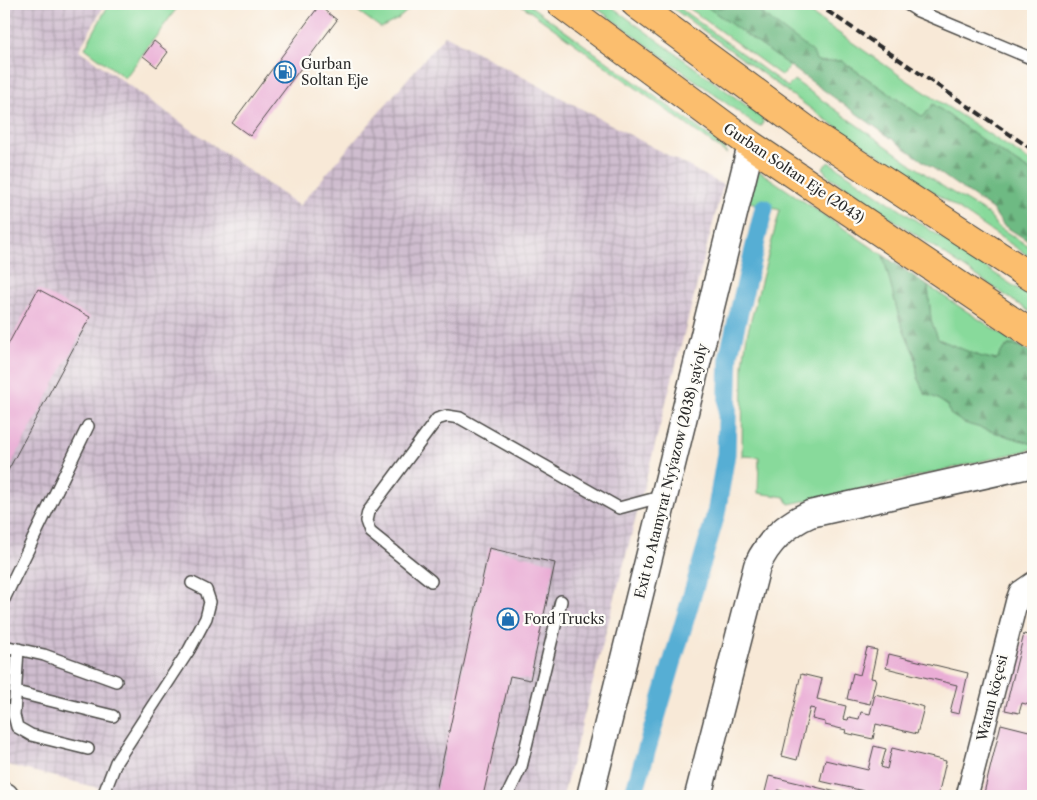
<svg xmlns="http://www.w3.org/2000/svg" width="1037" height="800" font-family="'Libre Caslon Text',serif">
<defs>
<pattern id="industrial-grid" width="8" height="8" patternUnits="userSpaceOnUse" patternTransform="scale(1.25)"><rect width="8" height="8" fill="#cfbdcf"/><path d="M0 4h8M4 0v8" fill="none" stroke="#a89aa8"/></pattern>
<pattern id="forest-firs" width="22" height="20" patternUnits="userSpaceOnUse" patternTransform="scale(1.25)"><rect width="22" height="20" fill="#6eba83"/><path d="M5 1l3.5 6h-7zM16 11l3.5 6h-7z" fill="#5b976b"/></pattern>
</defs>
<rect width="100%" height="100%" fill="#fdfcf7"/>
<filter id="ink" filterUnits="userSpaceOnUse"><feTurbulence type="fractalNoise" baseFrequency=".02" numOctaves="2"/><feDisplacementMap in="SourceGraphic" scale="10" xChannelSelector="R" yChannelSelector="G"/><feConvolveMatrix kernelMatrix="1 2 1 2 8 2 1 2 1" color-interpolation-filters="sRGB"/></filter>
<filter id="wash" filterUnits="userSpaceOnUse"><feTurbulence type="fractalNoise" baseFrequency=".0096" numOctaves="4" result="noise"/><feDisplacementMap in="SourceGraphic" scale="20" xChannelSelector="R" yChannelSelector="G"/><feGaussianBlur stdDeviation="1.12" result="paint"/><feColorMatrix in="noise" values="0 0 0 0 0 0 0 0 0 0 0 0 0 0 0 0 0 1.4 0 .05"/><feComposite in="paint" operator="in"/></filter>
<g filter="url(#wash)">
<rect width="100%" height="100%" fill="#f8e9d7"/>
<polygon fill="url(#industrial-grid)" points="4,4 105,4 79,50 299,206 445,35 723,185 563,796 130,796 4,764"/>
<g fill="#88da9b" stroke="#5a8263">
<polygon points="109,4 180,4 125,78 85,48"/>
<polygon points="348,4 415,4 398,19 381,28"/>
<polygon points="520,4 528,4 723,146 727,154"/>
<polygon points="591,4 608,4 762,117 763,123 762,126 756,125"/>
<polygon points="667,4 674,4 788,87 794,80 945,188 988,214 997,226 1033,249 1033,259 822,117"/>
<polygon points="683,4 703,4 790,66 782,76"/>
<path d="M749 4H797L905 79 1033 163V173L978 137 933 104 923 117 842 61C833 60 825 64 815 60L771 20Z"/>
<polygon points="829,162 1033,299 1033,314 826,174 823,167"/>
<polygon points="753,167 883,255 900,321 915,356 918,379 925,394 936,398 949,406 950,414 964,423 1033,444 1033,449 859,490 789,504 785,497 758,493 759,457 742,456 743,365 747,335 780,210 746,201"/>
<polygon points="928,286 1020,346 1008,345 1003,350 996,360 979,356 938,339 931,320"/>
</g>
<g fill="url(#forest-firs)" stroke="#4c7257">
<path d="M703 4H749L813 52 816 60C825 64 833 60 842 61L923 117 933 104 978 137 1033 173V244L1003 225 992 209 951 181Z"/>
<polygon points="883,255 928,286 931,320 938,339 979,356 996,360 1003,350 1009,345 1020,346 1033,354 1033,444 964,423 950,414 948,406 936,398 925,394 918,379 915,356 900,321"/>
</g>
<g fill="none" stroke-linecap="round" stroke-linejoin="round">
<polyline stroke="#57aed4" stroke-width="19" points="633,796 716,514 726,454 729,354 764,208"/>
</g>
<g id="blocks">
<g fill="#eaaed6">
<polygon points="319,6 337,20 250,136 232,123"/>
<polygon points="154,41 168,52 157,67 143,56"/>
<polygon points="38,289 90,317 4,478 4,352"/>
<polygon points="489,548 555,563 530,680 510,676 483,796 435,796"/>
<polygon points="1024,634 1033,637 1033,706 1022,703 1019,713 1005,710"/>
<polygon points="867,648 877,650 871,678 876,679 870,704 847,699 853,673 860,675"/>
<polygon points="889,654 968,673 959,714 950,712 957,685 886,668"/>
<polygon points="801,674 822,679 817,699 846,706 843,719 848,720 849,717 859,719 861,712 870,714 875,694 924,707 917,734 876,724 873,739 845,733 846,730 825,725 825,722 812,719 815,709 810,708 797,760 782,756"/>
<polygon points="1001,724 1033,732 1032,796 988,796 989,794 984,793"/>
<polygon points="874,746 886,749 881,767 887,769 892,748 946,761 938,796 886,796 820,781 825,760 868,770"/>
<polygon points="769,776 849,795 850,793 862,796 804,796 798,795 798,796 789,796 790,793 778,790 777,796 764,796"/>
</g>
</g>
</g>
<g filter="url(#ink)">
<use href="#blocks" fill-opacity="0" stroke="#4a4845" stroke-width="1"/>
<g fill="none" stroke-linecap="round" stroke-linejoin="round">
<g stroke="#4a4845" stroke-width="14">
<g id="service">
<polyline points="907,4 918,11 1033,59"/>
<polyline points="431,581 370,532 366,521 368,512 437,419 447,416 460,418 619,508 664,496"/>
<polyline points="4,599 88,426"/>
<polyline points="4,646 44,655 116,681"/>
<polyline points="18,649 14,715 17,727 31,735 88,749"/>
<polyline points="16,692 113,716"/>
<polyline points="103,796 116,762 189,650 206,618 210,602 206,590 192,583"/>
<polyline points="507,796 521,767 561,601"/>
</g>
</g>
<g stroke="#4a4845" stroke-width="24">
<polyline id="minor" points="967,796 1017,600 1020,592 1033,583"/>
</g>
<g stroke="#4a4845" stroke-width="29">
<g id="tertiary">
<polyline points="4,796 5,796"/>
<polyline points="590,796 751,145"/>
<path d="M698 796 757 566C768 541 785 525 810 514L1033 464"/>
</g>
</g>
<g stroke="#4a4845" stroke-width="30">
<g id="trunk">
<polyline points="561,4 751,145 1033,335"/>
<polyline points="636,4 815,136 1033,278"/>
</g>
</g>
<use href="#service" stroke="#fff" stroke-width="11"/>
<use href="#minor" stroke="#fff" stroke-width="21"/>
<use href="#tertiary" stroke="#fff" stroke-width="26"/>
<use href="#trunk" stroke="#fbbe6e" stroke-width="28"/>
<polyline stroke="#2b2b2b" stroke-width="4" stroke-dasharray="8 4" stroke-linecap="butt" points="817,4 1033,150"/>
</g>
</g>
<defs>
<g id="fuel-ring" transform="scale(1.125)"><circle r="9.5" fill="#fdfcf7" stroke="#1f6fb2" stroke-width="1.5"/><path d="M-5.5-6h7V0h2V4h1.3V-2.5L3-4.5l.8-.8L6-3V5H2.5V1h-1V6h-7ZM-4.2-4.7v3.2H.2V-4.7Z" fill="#1f6fb2"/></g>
<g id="shop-ring" transform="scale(1.125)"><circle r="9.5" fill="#fdfcf7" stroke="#1f6fb2" stroke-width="1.5"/><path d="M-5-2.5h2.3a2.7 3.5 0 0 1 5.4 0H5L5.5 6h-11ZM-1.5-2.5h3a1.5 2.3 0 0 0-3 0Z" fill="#1f6fb2"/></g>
</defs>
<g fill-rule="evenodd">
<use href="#fuel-ring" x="285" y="72"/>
<use href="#shop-ring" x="508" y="619"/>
</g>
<g text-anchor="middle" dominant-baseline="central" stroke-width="4.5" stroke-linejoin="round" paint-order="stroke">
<g font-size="14" fill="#2b2b2b" stroke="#fdfcf7" text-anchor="start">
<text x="301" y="64">Gurban<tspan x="301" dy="16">Soltan Eje</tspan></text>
<text x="524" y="619">Ford Trucks</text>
</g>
<g font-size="14" fill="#2b2b2b" stroke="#fdfcf7">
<text transform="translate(794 173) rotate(34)">Gurban Soltan Eje (2043)</text>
<text transform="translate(671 471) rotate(-76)">Exit to Atamyrat Nyýazow (2038) şaýoly</text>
<text transform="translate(992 698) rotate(-76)">Watan köçesi</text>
</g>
</g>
<rect width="1037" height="800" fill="none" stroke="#fdfcf7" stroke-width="20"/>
</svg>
